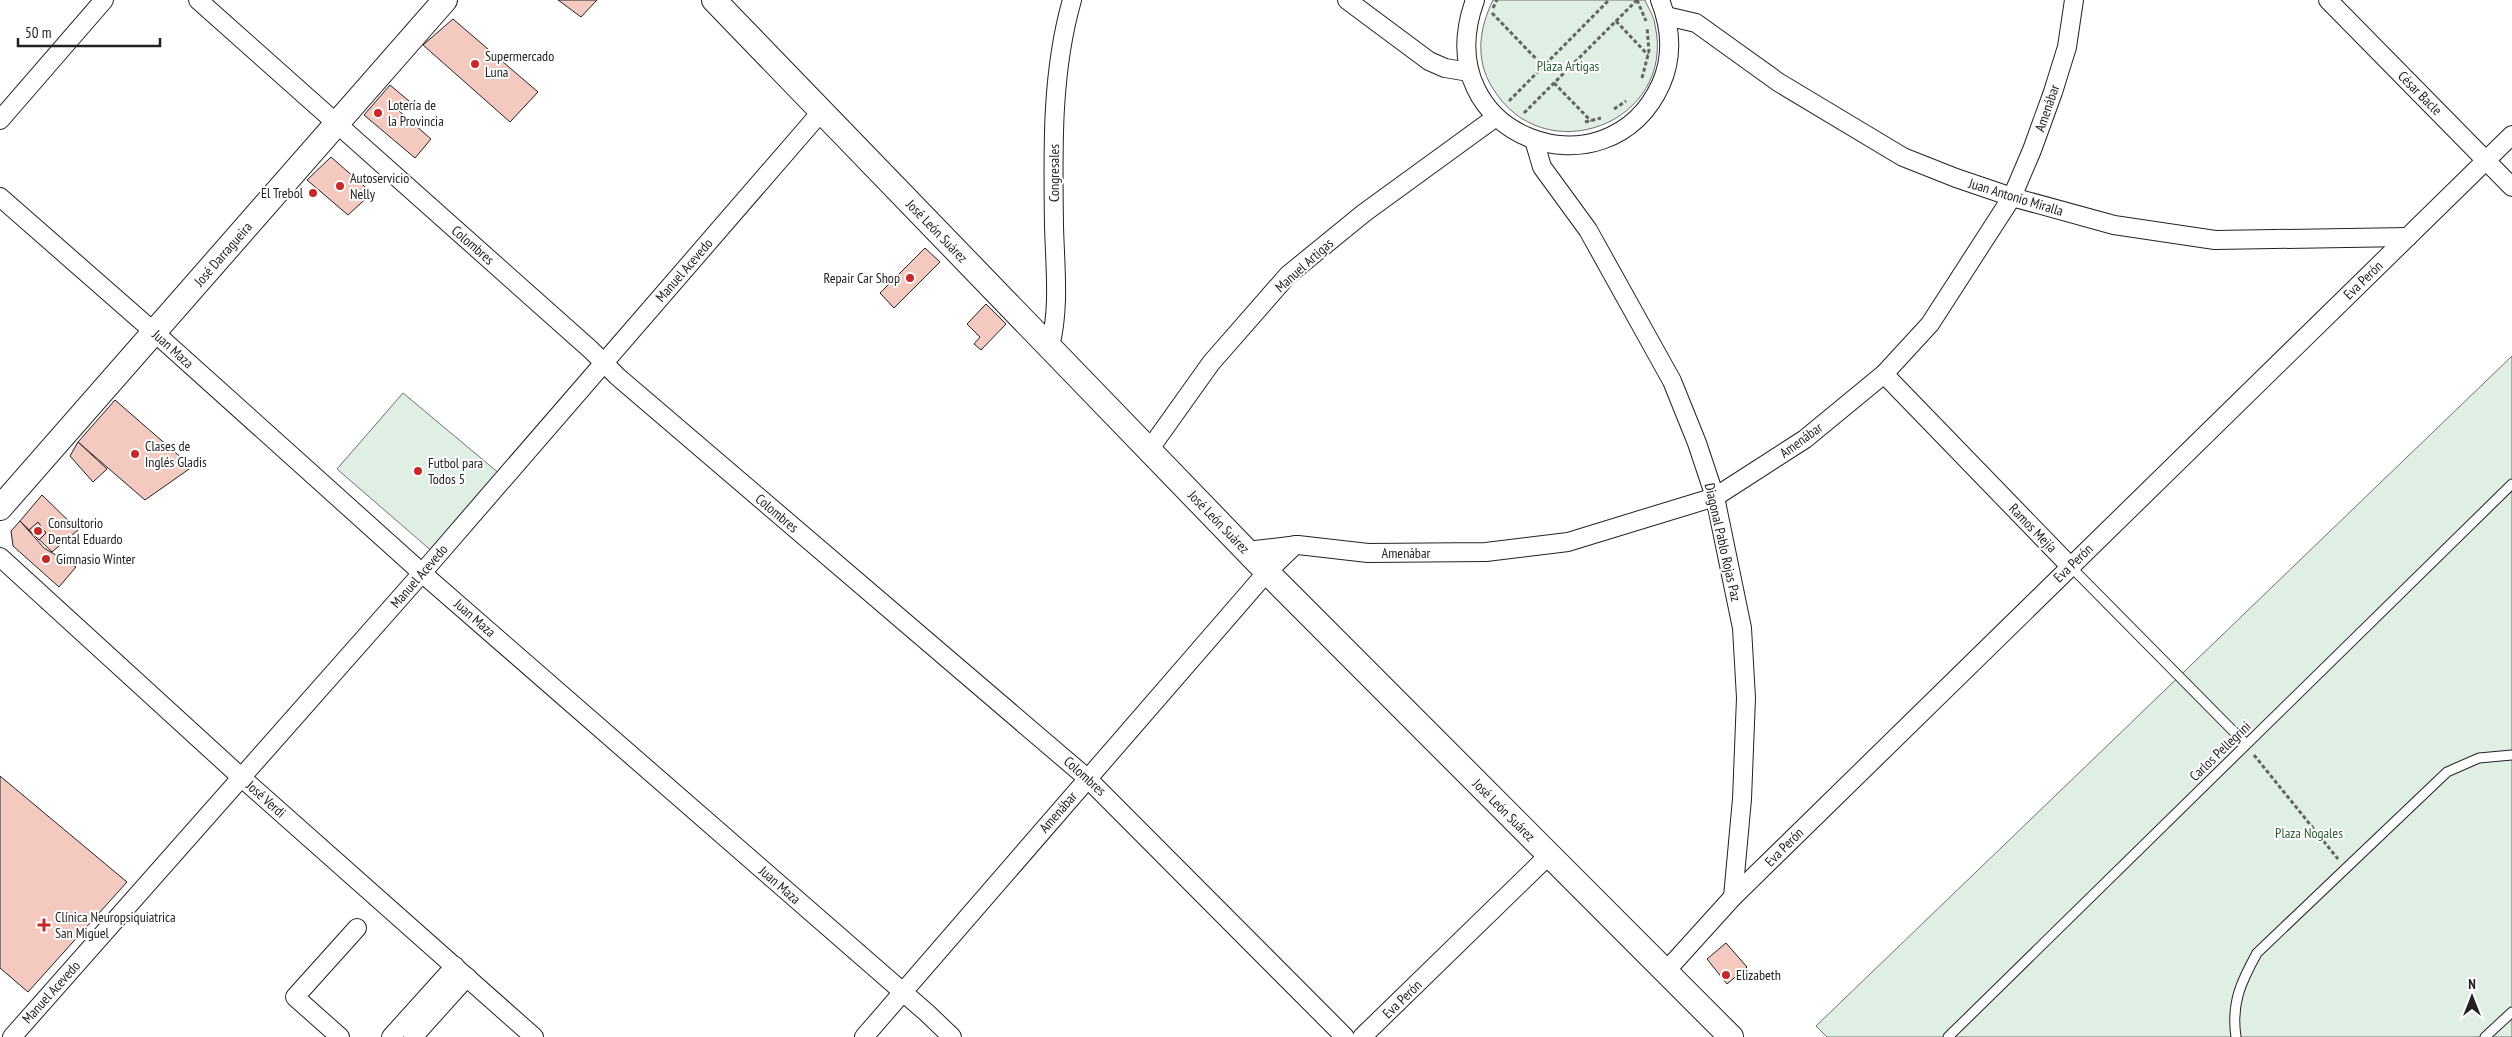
<svg xmlns="http://www.w3.org/2000/svg" width="2512" height="1037" font-family="'PT Sans Narrow',sans-serif">
<rect width="100%" height="100%" fill="#fff"/>
<g fill="#e0efe3" stroke="#6f6f6f">
<path d="M1493 0H1645C1648 8 1654 16 1655 25 1677 123 1543 174 1492 87 1475 59 1479 29 1493 0Z"/>
<polygon points="2512,356 2512,1037 1827,1037 1816,1026"/>
<polygon points="403,393 500,474 434,553 337,469"/>
</g>
<g fill="#f3c9c0" stroke="#222">
<polygon points="558,0 597,0 581,17"/>
<polygon points="453,19 538,92 510,122 423,45"/>
<polygon points="390,85 409,101 399,111 431,139 415,158 364,115"/>
<polygon points="331,157 372,193 348,215 307,180"/>
<polygon points="925,248 940,262 894,308 880,293"/>
<polygon points="986,304 1006,324 981,350 974,344 980,337 967,324"/>
<polygon points="115,400 192,467 145,500 78,442"/>
<polygon points="78,442 107,469 93,482 70,456"/>
<polygon points="42,495 78,530 52,552 20,521"/>
<polygon points="20,521 44,548 76,567 59,587 13,546 11,531"/>
<polygon points="38,522 46,533 39,540 29,530"/>
<polygon points="0,776 127,882 28,992 0,968"/>
<polygon points="1726,943 1747,967 1727,984 1707,959"/>
</g>
<g fill="none" stroke-linecap="round" stroke-linejoin="round">
<g stroke="#222" stroke-width="11">
<g id="lane">
<polyline points="2070,566 2246,744"/>
<polyline points="1948,1037 2512,484"/>
<path d="M2236 1037C2231 1003 2241 982 2257 953L2447 772 2479 758 2512 755"/>
<polyline points="2485,1037 2512,1012"/>
</g>
</g>
<g stroke="#222" stroke-width="20">
<g id="street">
<polyline points="198,0 591,350 618,377 1087,778 1345,1037"/>
<polyline points="1347,0 1429,61 1445,68 1469,72"/>
<path d="M1475 0C1425 138 1608 201 1661 84 1673 57 1671 28 1660 0"/>
<polyline points="2328,0 2512,187"/>
<polyline points="1666,16 1696,23 1778,82 1903,157 1956,178 2012,197 2114,225 2215,240 2408,237"/>
<polyline points="0,120 104,0"/>
<polyline points="1534,140 1542,167 1588,230 1672,381 1697,443 1715,497 1742,628 1746,698 1742,799 1733,897"/>
<polyline points="0,197 154,332 422,573 927,1013 952,1037"/>
<path d="M1050 346C1060 308 1055 266 1054 226 1053 151 1051 73 1072 0"/>
<polyline points="1884,374 2070,566"/>
<polyline points="1149,450 1211,363 1288,275 1364,213 1496,117"/>
<polyline points="1246,551 1298,545 1368,553 1486,552 1568,542 1715,497 1805,439 1884,374 1930,324 2012,197 2032,150 2053,92 2067,47 2074,0"/>
<polyline points="0,557 242,778 534,1037"/>
<polyline points="1666,971 1733,897 2512,135"/>
<polyline points="12,1037 422,573 821,112"/>
<polyline points="340,1037 295,997 357,928"/>
<polyline points="391,1037 455,966"/>
<polyline points="413,1037 467,977"/>
<polyline points="864,1037 1267,572 1295,545"/>
<polyline points="1362,1037 1549,855"/>
</g>
</g>
<g stroke="#222" stroke-width="26">
<g id="secondary">
<polyline points="714,0 1267,572 1731,1037"/>
<polyline points="0,508 445,0"/>
</g>
</g>
<g stroke="#646464" stroke-width="3" stroke-dasharray="4 2.5" stroke-linecap="butt">
<polyline points="1637,0 1646,21"/>
<polyline points="1493,8 1497,0"/>
<polyline points="1492,13 1543,66"/>
<polyline points="1616,21 1648,55"/>
<polyline points="1642,78 1649,51 1647,27"/>
<polyline points="1554,83 1591,121"/>
<polyline points="1509,101 1609,0"/>
<polyline points="1614,109 1626,101"/>
<polyline points="1524,113 1637,0"/>
<polyline points="1585,122 1601,118"/>
<polyline points="2254,755 2338,859"/>
</g>
<use href="#lane" stroke="#fff" stroke-width="9"/>
<use href="#street" stroke="#fff" stroke-width="18"/>
<use href="#secondary" stroke="#fff" stroke-width="24"/>
</g>
<g fill="#c62828" stroke="#fff" stroke-width="2">
<circle cx="475" cy="64" r="5"/>
<circle cx="378" cy="113" r="5"/>
<circle cx="340" cy="186" r="5"/>
<circle cx="313" cy="193" r="5"/>
<circle cx="910" cy="278" r="5"/>
<circle cx="135" cy="454" r="5"/>
<circle cx="418" cy="471" r="5"/>
<circle cx="38" cy="531" r="5"/>
<circle cx="46" cy="559" r="5"/>
<path d="M41.5 917.5h5v5h5v5h-5v5h-5v-5h-5v-5h5z"/>
<circle cx="1726" cy="975" r="5"/>
</g>
<g text-anchor="middle" dominant-baseline="central" stroke-width="4" stroke-linejoin="round" paint-order="stroke">
<g font-size="14" fill="#222" stroke="#fff" text-anchor="start">
<text x="485" y="56">Supermercado<tspan x="485" dy="16">Luna</tspan></text>
<text x="388" y="105">Lotería de<tspan x="388" dy="16">la Provincia</tspan></text>
<text x="350" y="178">Autoservicio<tspan x="350" dy="16">Nelly</tspan></text>
<text x="303" y="193" text-anchor="end">El Trebol</text>
<text x="900" y="278" text-anchor="end">Repair Car Shop</text>
<text x="145" y="446">Clases de<tspan x="145" dy="16">Inglés Gladis</tspan></text>
<text x="428" y="463">Futbol para<tspan x="428" dy="16">Todos 5</tspan></text>
<text x="48" y="523">Consultorio<tspan x="48" dy="16">Dental Eduardo</tspan></text>
<text x="56" y="559">Gimnasio Winter</text>
<text x="55" y="917">Clínica Neuropsiquiatrica<tspan x="55" dy="16">San Miguel</tspan></text>
<text x="1736" y="975">Elizabeth</text>
</g>
<g font-size="14" fill="#2f5e38" stroke="#fff">
<text x="1568" y="66">Plaza Artigas</text>
<text x="2309" y="833">Plaza Nogales</text>
</g>
<g font-size="14" fill="#222" stroke="#fff">
<text transform="translate(2420 93) rotate(45)">César Bacle</text>
<text transform="translate(2047 108) rotate(-71)">Amenábar</text>
<text transform="translate(1054 173) rotate(-90)">Congresales</text>
<text transform="translate(2016 197) rotate(17)">Juan Antonio Miralla</text>
<text transform="translate(937 231) rotate(46)">José León Suárez</text>
<text transform="translate(473 245) rotate(41)">Colombres</text>
<text transform="translate(223 254) rotate(-49)">José Darragueira</text>
<text transform="translate(1304 265) rotate(-42)">Manuel Artigas</text>
<text transform="translate(684 270) rotate(-49)">Manuel Acevedo</text>
<text transform="translate(2363 280) rotate(-44)">Eva Perón</text>
<text transform="translate(173 349) rotate(42)">Juan Maza</text>
<text transform="translate(1801 440) rotate(-36)">Amenábar</text>
<text transform="translate(777 513) rotate(40)">Colombres</text>
<text transform="translate(1219 522) rotate(46)">José León Suárez</text>
<text transform="translate(2033 528) rotate(46)">Ramos Mejía</text>
<text transform="translate(1723 542) rotate(77)">Diagonal Pablo Rojas Paz</text>
<text x="1406" y="553">Amenábar</text>
<text transform="translate(2073 563) rotate(-44)">Eva Perón</text>
<text transform="translate(419 576) rotate(-49)">Manuel Acevedo</text>
<text transform="translate(475 618) rotate(41)">Juan Maza</text>
<text transform="translate(2220 751) rotate(-44)">Carlos Pellegrini</text>
<text transform="translate(1085 776) rotate(42)">Colombres</text>
<text transform="translate(266 799) rotate(42)">José Verdi</text>
<text transform="translate(1504 810) rotate(45)">José León Suárez</text>
<text transform="translate(1058 812) rotate(-49)">Amenábar</text>
<text transform="translate(1784 847) rotate(-45)">Eva Perón</text>
<text transform="translate(780 885) rotate(41)">Juan Maza</text>
<text transform="translate(51 992) rotate(-48)">Manuel Acevedo</text>
<text transform="translate(1402 999) rotate(-44)">Eva Perón</text>
</g>
</g>
<g transform="translate(2472 997)" stroke="#ffffff" stroke-width="4" paint-order="stroke">
<path d="M0-4L9 19L0 12L-9 19Z" fill="#222222"/>
<text y="-8" font-size="14" font-weight="bold" text-anchor="middle" fill="#222222">N</text>
</g>
<path d="M18 38v8h142v-8" fill="none" stroke="#222222" stroke-width="2.5"/>
<text x="25" y="38" font-size="15" fill="#222222" stroke="#ffffff" stroke-width="4" paint-order="stroke">50 m</text>
</svg>
